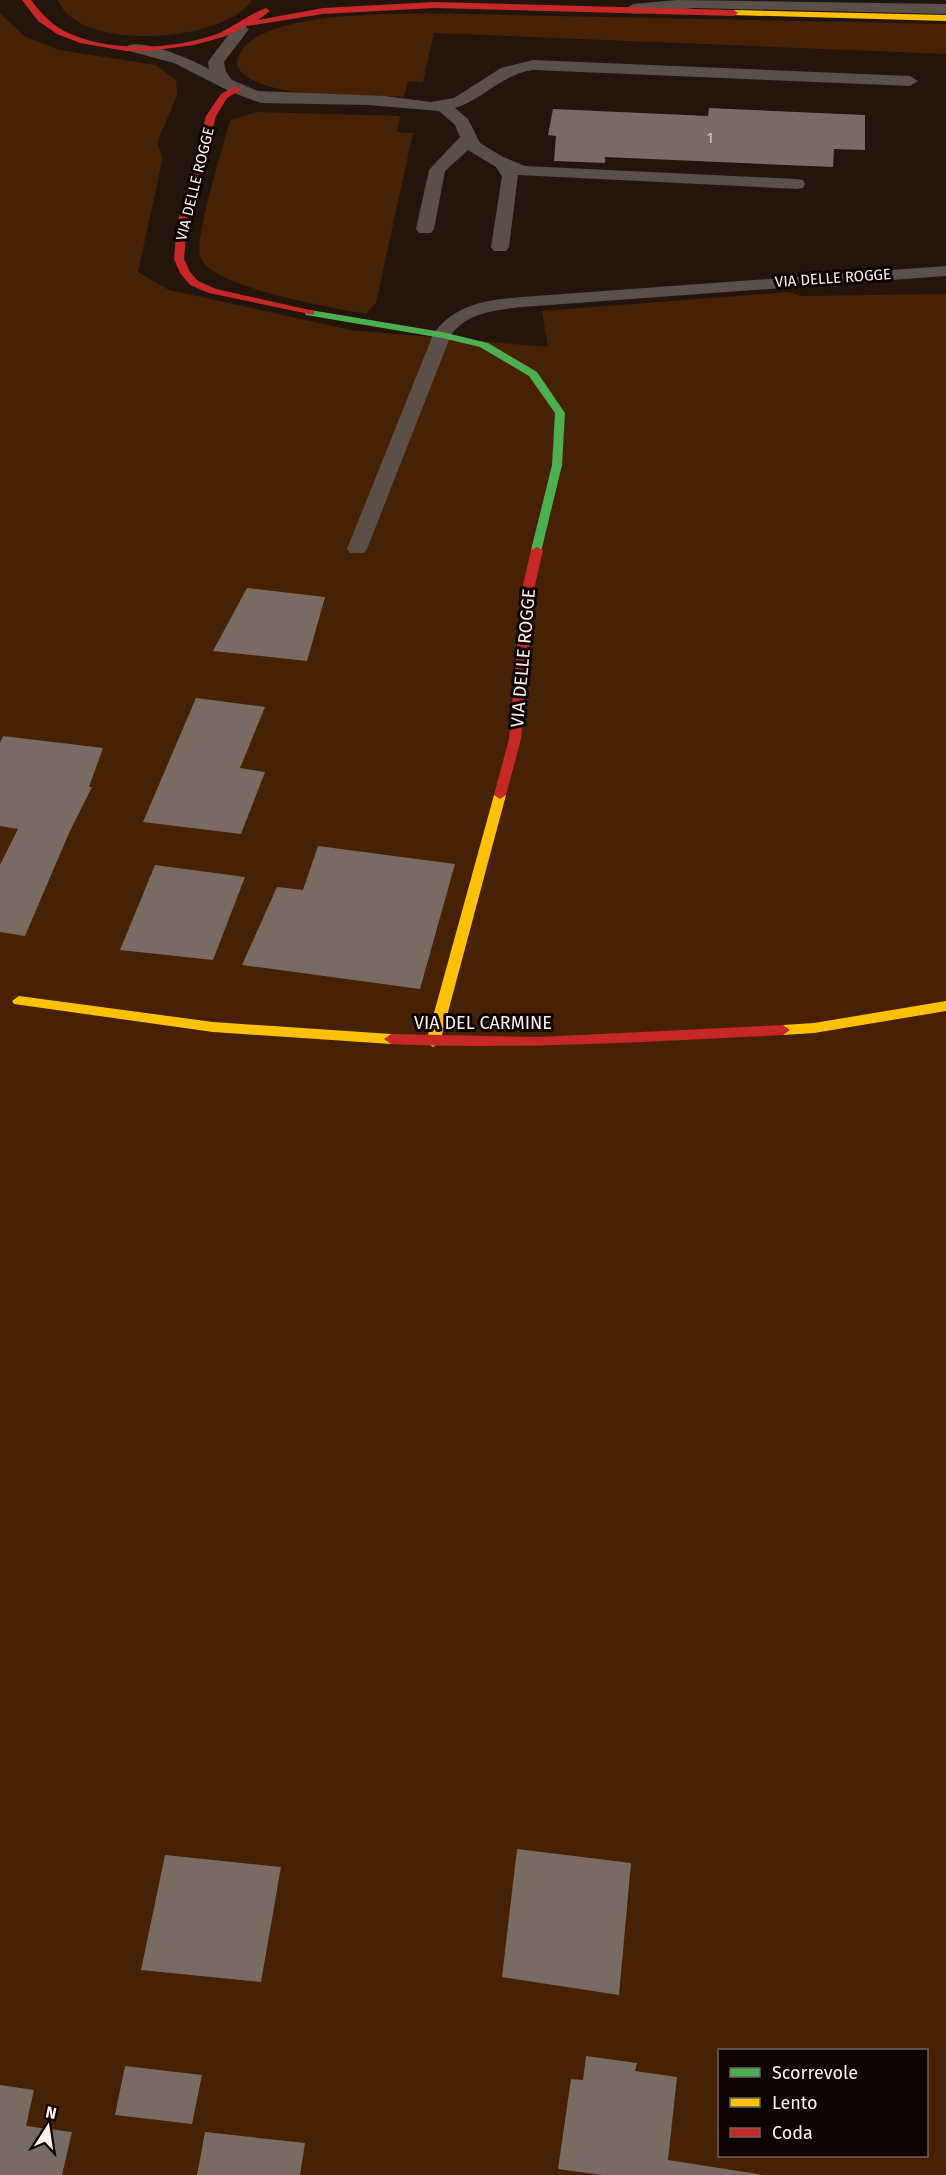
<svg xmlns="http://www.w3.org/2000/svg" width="946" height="2175" font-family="'Fira Sans',sans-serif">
<rect width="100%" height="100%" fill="#23150c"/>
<g fill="#472103" fill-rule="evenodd">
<path d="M58 0H252C224 43 78 53 58 0Z"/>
<path d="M0 13 24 36 59 50 156 65 176 80 177 95 157 143 163 157 138 272 169 290 351 330 548 347 542 311 789 292 801 296 946 294V2175H0ZM720 2050H926V2156H720Z"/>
<path d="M465 14 946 24V54L434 33 423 82 408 81 404 97C367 95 255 101 237 66 236 5 424 14 465 14Z"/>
<path d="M256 112 400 116 397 132 413 133 376 303 366 314C337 308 208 288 200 256 195 238 221 154 227 130L231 120Z"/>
</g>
<g fill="#786b63">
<polygon points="709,108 865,115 865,150 834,149 833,167 605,157 605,163 554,161 556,136 548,135 553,109 708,116"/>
<polygon points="247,588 325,597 307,661 213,651"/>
<polygon points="196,698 265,707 240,768 265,772 241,834 143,822"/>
<polygon points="3,736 103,748 89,787 92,787 69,833 25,936 0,932 0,865 18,829 0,826 0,743"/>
<polygon points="318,846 455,864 420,989 242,965 277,887 303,890"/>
<polygon points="155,865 245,877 213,960 120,950"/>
<polygon points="517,1849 631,1863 619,1995 502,1977"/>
<polygon points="165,1855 281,1867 261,1982 141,1970"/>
<polygon points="586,2056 637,2063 635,2071 677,2077 668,2160 764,2175 602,2175 558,2169 571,2079 583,2080"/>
<polygon points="125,2066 202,2075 192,2124 115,2115"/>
<polygon points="0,2085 34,2090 26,2126 72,2132 62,2175 0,2175"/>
<polygon points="205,2132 305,2143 300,2175 197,2175"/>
</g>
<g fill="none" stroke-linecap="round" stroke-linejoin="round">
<g fill="#5b5049" fill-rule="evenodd">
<polygon points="677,0 946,4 946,14 694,8 633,14 625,9 633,4"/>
<path d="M241 24 249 29 224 62 226 72 232 80 258 91 384 96 431 102 454 98 501 68 533 60 910 76 918 81 910 86 533 70C502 74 484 99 455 108L468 119 480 143 503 157 525 166 797 179 803 180 805 184 803 188 797 189 518 175 509 247 506 251H494L491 247 502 176 496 167 468 150 445 171 434 229 431 233H419L416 229 429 170 460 137 455 125 439 111 368 105 261 103 231 92 174 63 129 51 127 48 129 45C147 40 193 60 209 69L208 62 210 59 235 26Z"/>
<path d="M946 266V276L522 307C497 310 467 312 451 335L367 549 364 553H350L347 549 433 335C454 304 487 300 522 297Z"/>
</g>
<polygon fill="#4caf50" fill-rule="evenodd" points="310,310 442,332 488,343 537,372 565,413 562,465 541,552 533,552 531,550 552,465 555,413 529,376 480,347 442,338 306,315 305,313"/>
<g fill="#ffc107" fill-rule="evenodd">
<polygon points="734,10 946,15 946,21 731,15 731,11"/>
<polygon points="500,791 506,795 440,1042 433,1047 426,1042 494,795"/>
<polygon points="19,996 213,1022 391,1034 398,1039 391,1044 213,1032 14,1004 12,1001"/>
<polygon points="946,1001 946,1011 814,1033 783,1035 776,1030 783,1025 814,1023"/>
</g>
<g fill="#c62828" fill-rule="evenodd">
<path d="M22 0H31C40 12 50 23 64 31 107 53 173 50 217 34 234 27 249 14 266 8L270 11 258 20 323 8 435 2 734 10 738 13 734 16 435 8 323 14 247 26 223 37 194 45 149 51H126L80 43 57 34 38 21Z"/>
<polygon points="234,87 242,89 227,98 216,116 187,224 184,259 190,272 198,281 216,289 314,311 314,315 209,293 190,285 180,273 174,259 177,224 206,116 221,94"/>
<polygon points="537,547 543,550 535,585 521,739 506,795 500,799 494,795 509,739 523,585 531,550"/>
<path d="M783 1025 790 1030 783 1035C652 1041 522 1050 391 1044L384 1039 391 1034 538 1037Z"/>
</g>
</g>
<g text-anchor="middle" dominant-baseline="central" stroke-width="6" stroke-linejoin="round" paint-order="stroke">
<g font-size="14" fill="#dccec6">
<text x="710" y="138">1</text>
</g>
<g font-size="15" fill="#feefe7" stroke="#0d0401">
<text transform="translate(195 184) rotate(-76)">VIA DELLE ROGGE</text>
<text transform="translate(833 278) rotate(-4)">VIA DELLE ROGGE</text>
</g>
<g font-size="18" fill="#feefe7" stroke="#0d0401">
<text transform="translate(523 658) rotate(-85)">VIA DELLE ROGGE</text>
<text x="483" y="1023">VIA DEL CARMINE</text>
</g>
</g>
<rect x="718" y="2049" width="210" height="108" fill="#0d0401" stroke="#6d625d" stroke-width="1.5"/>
<rect x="730" y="2068" width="30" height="9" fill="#4caf50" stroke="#6d625d" stroke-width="1.5"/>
<text x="772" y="2079" font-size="18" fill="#feefe7">Scorrevole</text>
<rect x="730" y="2098" width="30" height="9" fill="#ffc107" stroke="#6d625d" stroke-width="1.5"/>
<text x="772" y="2109" font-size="18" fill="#feefe7">Lento</text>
<rect x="730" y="2128" width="30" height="9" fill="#c62828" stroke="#6d625d" stroke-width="1.5"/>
<text x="772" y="2139" font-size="18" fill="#feefe7">Coda</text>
<g transform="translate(48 2127) rotate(12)" stroke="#0d0401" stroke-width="4.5" paint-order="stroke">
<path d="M0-4.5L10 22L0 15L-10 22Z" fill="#feefe7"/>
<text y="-9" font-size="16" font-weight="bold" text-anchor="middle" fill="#feefe7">N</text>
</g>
</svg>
